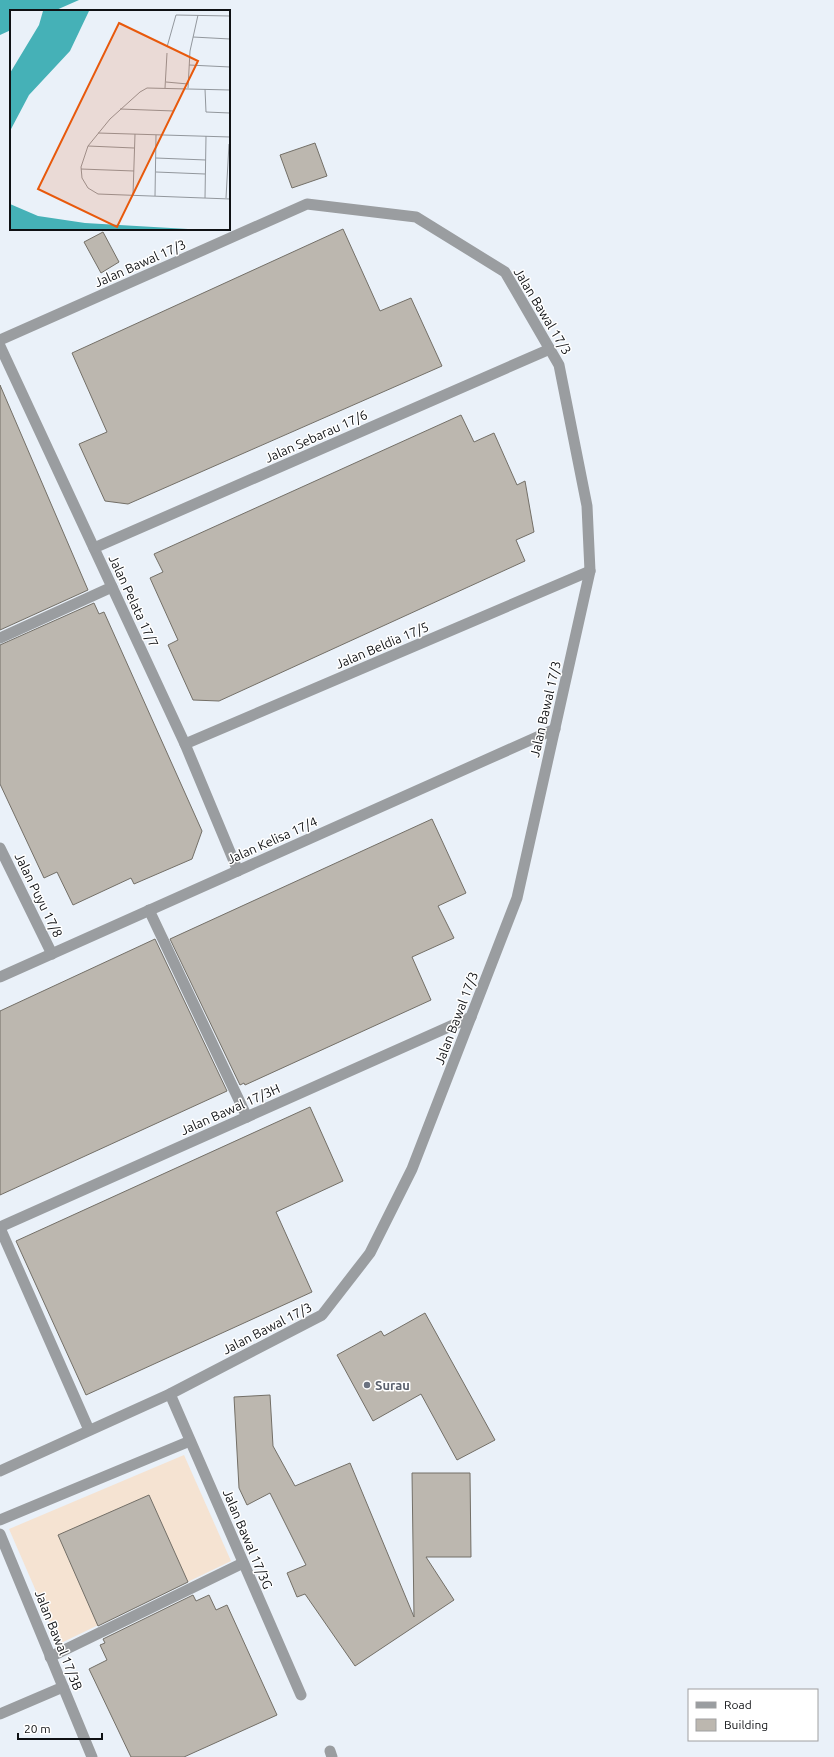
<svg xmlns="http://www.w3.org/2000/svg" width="834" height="1757" font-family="Ubuntu,sans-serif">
<rect width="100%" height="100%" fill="#eaf1f9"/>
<polygon fill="#f5e3d2" points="184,1455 231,1561 59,1644 9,1529"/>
<polygon fill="#45b1b7" points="0,0 79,0 54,11 11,11 11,30 0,35"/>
<g fill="#bcb7af" stroke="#736f67">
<polygon points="315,143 327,176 292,188 280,155"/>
<polygon points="343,229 380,311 411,298 442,366 128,504 105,501 79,444 107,432 72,353"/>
<polygon points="103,232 119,262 101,273 84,242"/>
<polygon points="0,385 88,590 0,630"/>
<polygon points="461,415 474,442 494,433 517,485 525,481 534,532 516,540 525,561 219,701 193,700 168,645 178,640 150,578 163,572 154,554"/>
<polygon points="94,603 99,614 104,612 202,831 192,859 134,884 131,878 73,905 57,872 44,878 0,784 0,645"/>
<polygon points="432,819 466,893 438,906 454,938 412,957 431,1000 245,1085 244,1083 240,1085 170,939"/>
<polygon points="155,939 227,1091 0,1195 0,1011"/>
<polygon points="310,1107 343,1181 276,1212 312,1292 86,1395 16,1241"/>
<polygon points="425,1313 495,1440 457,1460 421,1394 373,1421 337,1355 381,1331 384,1336"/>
<polygon points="270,1395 273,1446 295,1486 350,1463 414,1617 412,1473 470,1473 471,1557 426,1557 454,1600 355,1666 305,1594 297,1597 287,1573 306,1565 270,1493 247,1505 239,1488 234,1397"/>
<polygon points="149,1495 188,1582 98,1626 58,1535"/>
<polygon points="193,1595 196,1601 209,1595 216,1610 227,1605 277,1715 184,1757 131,1757 89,1669 107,1660 100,1645 105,1643 103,1639"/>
</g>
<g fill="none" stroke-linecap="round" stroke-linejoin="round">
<g stroke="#9a9da0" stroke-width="11">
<polyline points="0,638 112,587"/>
<polyline points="149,910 247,1117"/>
<polyline points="0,1228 89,1430"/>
<polyline points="50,1657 243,1563"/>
</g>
<g stroke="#9a9da0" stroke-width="11">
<polyline points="0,340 307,204 416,217 505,272 559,365 587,506 590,571 517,898 412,1169 370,1253 322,1315 170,1394 0,1471"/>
<polyline points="0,346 185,744 238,871"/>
<polyline points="94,548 550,349"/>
<polyline points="185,744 590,571"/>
<polyline points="0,848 52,954"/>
<polyline points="0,977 555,729"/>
<polyline points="0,1227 471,1017"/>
<polyline points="170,1394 301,1695"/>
<polyline points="0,1520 190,1441"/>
<polyline points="0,1534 92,1757"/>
<polyline points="0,1714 63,1687"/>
<polyline points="330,1751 332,1757"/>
</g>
</g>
<circle fill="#6b7280" stroke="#fff" stroke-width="1.5" cx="367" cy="1385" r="4"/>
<g text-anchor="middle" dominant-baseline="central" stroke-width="3" stroke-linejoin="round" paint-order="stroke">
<g font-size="13" fill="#0f1114" stroke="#fff">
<text transform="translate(140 263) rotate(-24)">Jalan Bawal 17/3</text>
<text transform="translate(543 311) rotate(59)">Jalan Bawal 17/3</text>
<text transform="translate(316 436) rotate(-24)">Jalan Sebarau 17/6</text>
<text transform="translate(134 601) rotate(65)">Jalan Pelata 17/7</text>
<text transform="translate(382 645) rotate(-23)">Jalan Beldia 17/5</text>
<text transform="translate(545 709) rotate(-77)">Jalan Bawal 17/3</text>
<text transform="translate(272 840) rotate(-24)">Jalan Kelisa 17/4</text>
<text transform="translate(39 895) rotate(64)">Jalan Puyu 17/8</text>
<text transform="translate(456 1018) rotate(-69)">Jalan Bawal 17/3</text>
<text transform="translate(230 1109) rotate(-24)">Jalan Bawal 17/3H</text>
<text transform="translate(267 1328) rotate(-27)">Jalan Bawal 17/3</text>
<text transform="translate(248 1539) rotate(67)">Jalan Bawal 17/3G</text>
<text transform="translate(59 1640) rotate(68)">Jalan Bawal 17/3B</text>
</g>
<g font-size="13" font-weight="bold" fill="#5b616d" stroke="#fff" text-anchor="start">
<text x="375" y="1385">Surau</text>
</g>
</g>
<g transform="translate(10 10)">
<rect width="220" height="220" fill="#eaf1f9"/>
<path d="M33 1H79L60 41 19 85 0 121V63L29 15ZM0 194 28 206 75 213 178 219H0Z" fill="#45b1b7"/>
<path fill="none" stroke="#92979d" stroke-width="1" d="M183 27 220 29M157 37 166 5 220 6M179 55 220 57M156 72 178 74M155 78 157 43M178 78 180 41 188 5M195 79 196 102 220 103M220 80 137 78 130 82 100 109 78 136 71 157 72 168 78 178 88 184 220 189M110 99 164 101M88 123 220 127M78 136 124 138M146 148 196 150M71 159 124 161M146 162 195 164M123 185 125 124M145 186 146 125M195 188 196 126M216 188 219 134"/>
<path fill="#e8590c" fill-opacity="0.15" stroke="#e8590c" stroke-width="2" d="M109 13 188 51 107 217 28 179Z"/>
<rect width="220" height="220" fill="none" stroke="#0f1114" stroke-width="2"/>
</g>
<rect x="688" y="1689" width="130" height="52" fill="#ffffff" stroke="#9fa0a1"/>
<rect x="696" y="1702" width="20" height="6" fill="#9a9da0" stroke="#9fa0a1"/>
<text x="724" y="1709" font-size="12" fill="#0f1114">Road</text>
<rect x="696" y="1719" width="20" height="12" fill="#bcb7af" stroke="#9fa0a1"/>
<text x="724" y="1729" font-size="12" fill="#0f1114">Building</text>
<path d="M18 1733v6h84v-6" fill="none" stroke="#0f1114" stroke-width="2"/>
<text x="24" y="1733" font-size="12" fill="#0f1114" stroke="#ffffff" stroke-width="3" paint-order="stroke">20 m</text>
</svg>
